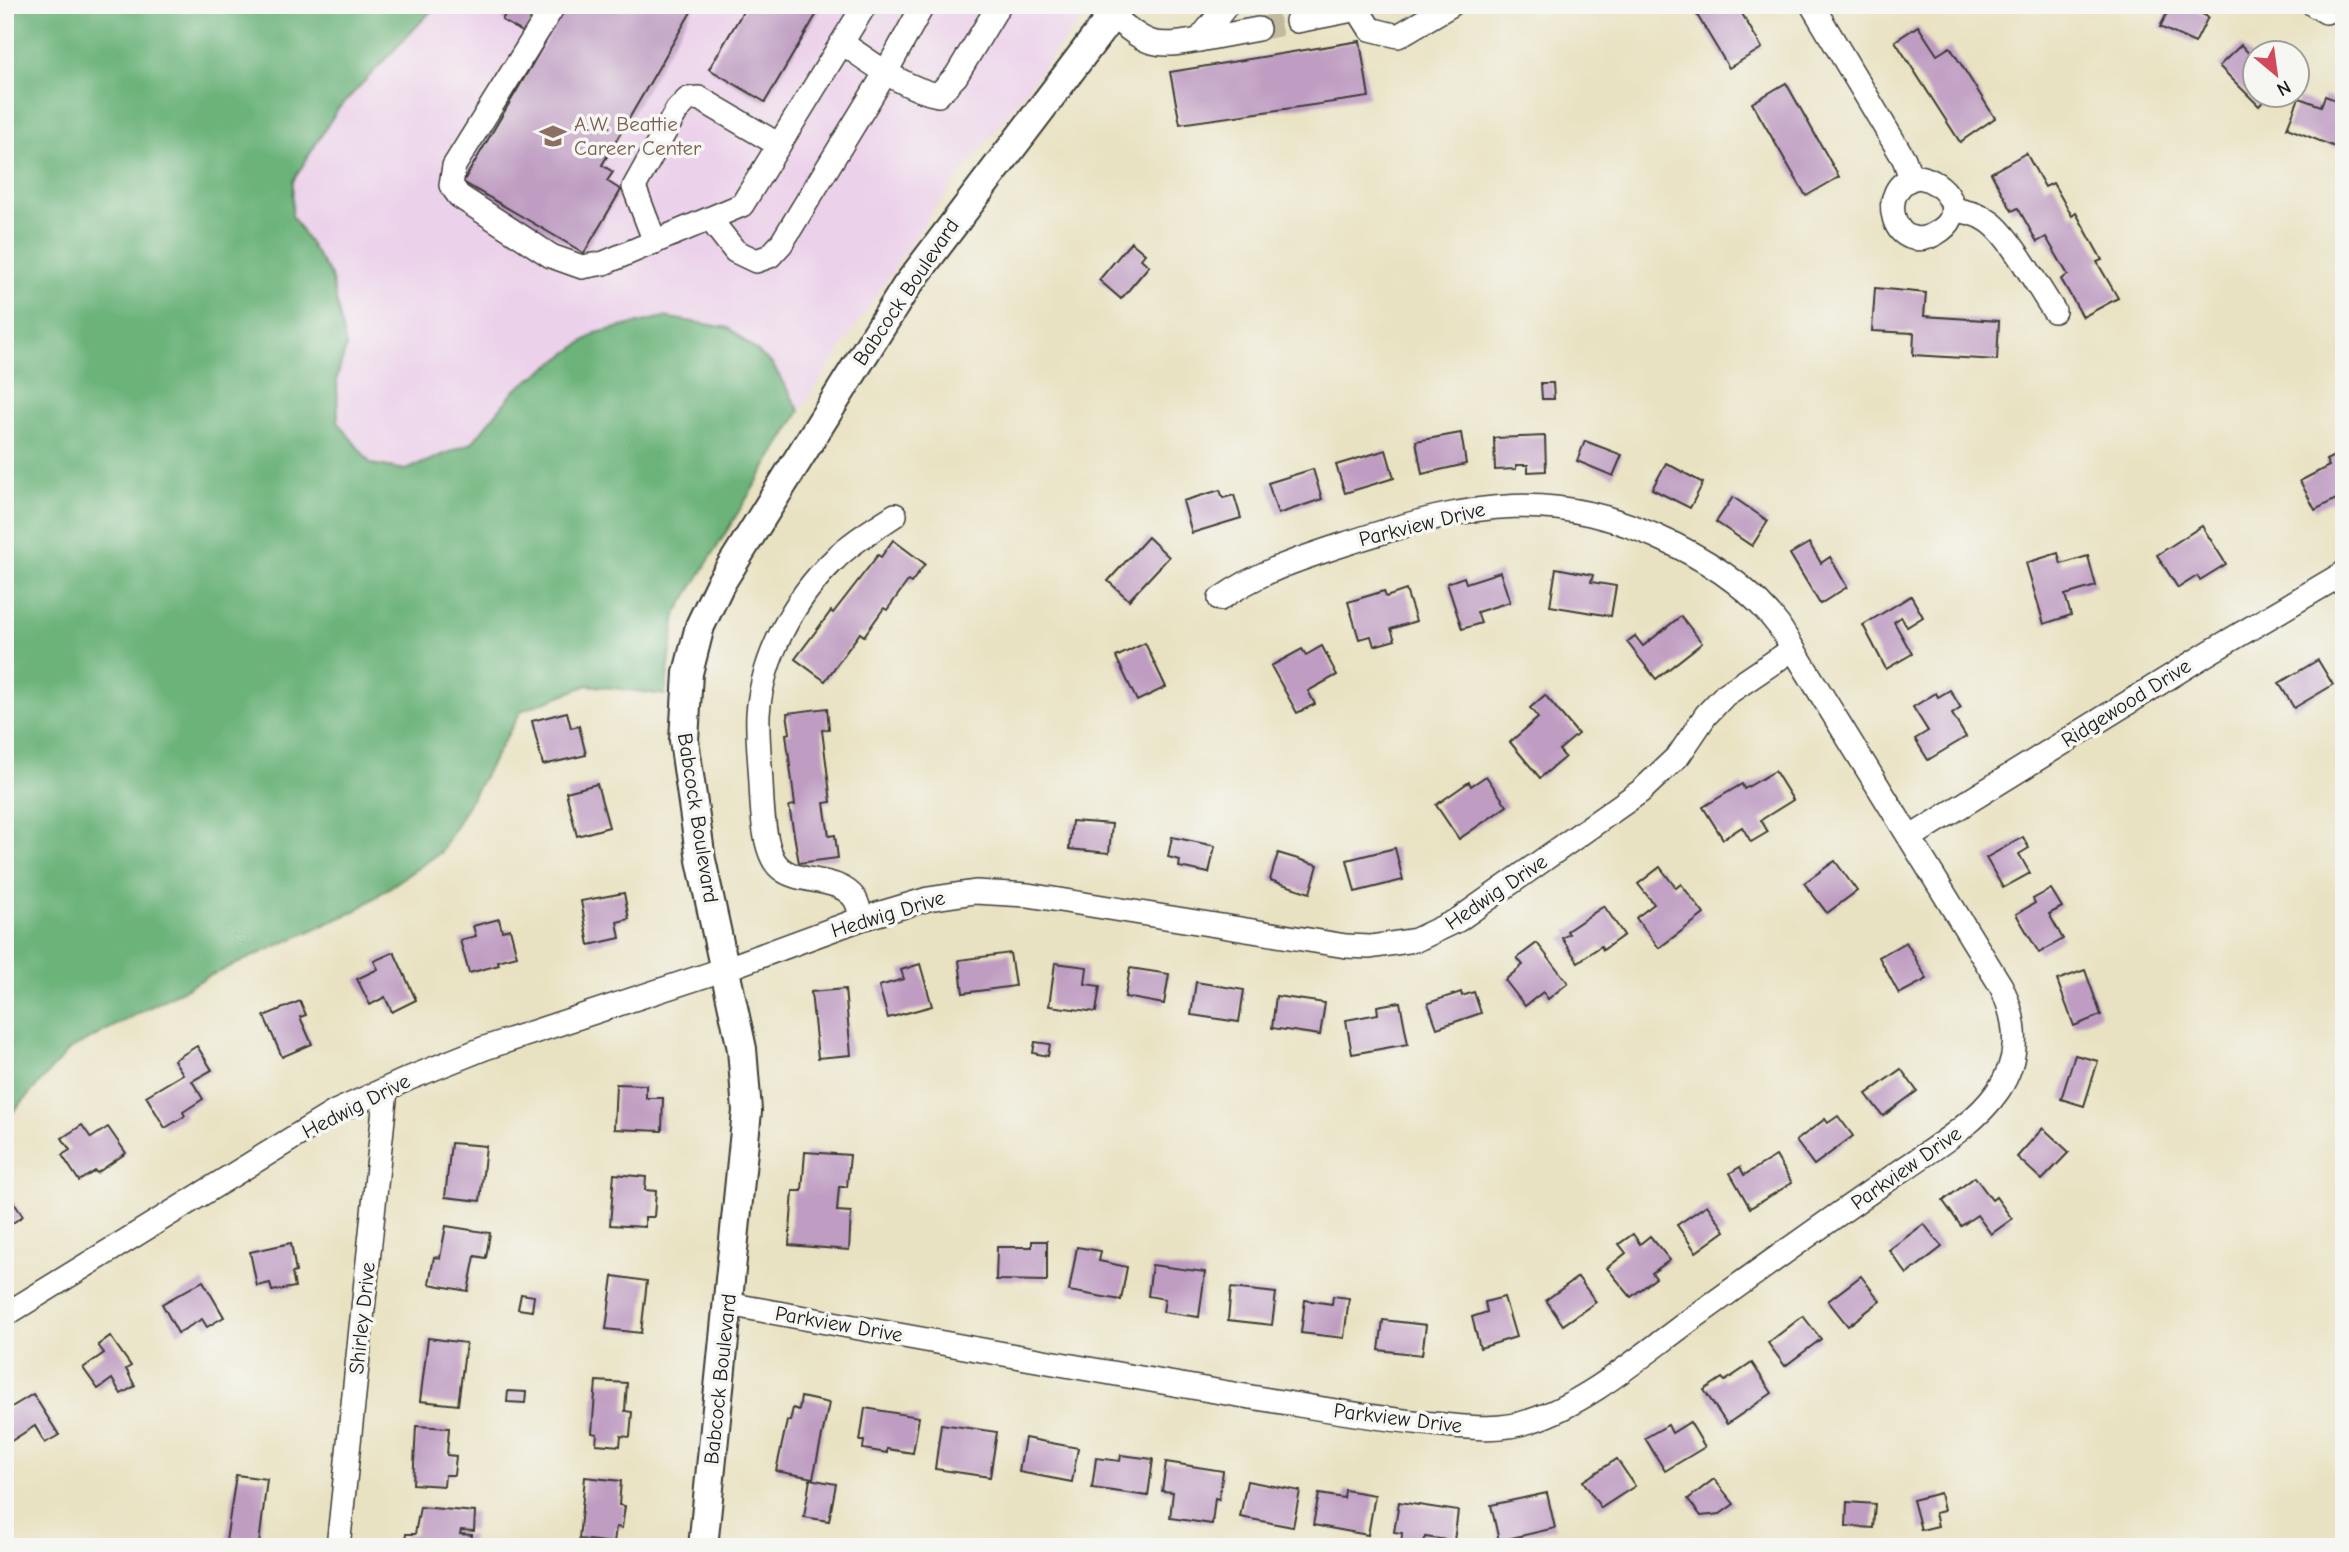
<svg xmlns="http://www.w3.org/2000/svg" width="2349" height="1552" font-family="'Comic Neue',sans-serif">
<rect width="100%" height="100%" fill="#f6f6f2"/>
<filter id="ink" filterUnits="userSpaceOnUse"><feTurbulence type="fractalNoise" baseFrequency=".0143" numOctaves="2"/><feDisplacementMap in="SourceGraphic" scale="14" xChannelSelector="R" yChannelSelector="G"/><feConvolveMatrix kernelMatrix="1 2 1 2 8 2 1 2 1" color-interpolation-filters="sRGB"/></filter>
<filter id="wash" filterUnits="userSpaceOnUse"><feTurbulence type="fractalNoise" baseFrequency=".00686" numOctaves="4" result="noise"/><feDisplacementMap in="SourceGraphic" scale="28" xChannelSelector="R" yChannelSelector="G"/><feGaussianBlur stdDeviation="1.57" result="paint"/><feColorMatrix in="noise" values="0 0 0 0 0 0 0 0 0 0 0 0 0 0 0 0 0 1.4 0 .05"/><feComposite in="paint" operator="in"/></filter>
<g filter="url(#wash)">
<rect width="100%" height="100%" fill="#e9e2c2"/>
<polygon fill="#ecd1ea" points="437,5 1092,5 929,216 800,411 772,364 664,317 596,333 515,390 472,443 406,470 371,464 338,422 337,378 346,347 307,243 292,216 293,181 337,110"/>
<polygon fill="#6cb37a" stroke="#44684b" stroke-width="2" points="5,5 437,5 337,110 293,181 292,216 331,276 346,347 337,378 338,422 371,464 406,470 472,443 515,390 596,333 664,317 729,328 772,364 800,411 676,614 665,695 588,685 521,711 441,852 355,911 207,977 69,1050 5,1121"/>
<g id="blocks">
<g fill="#bf9dc2">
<polygon points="510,5 543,5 526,34 502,20"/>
<polygon points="567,5 695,5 602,165 613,172 607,181 621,190 584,253 463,182"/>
<polygon points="747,5 822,5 765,102 709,69"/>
<polygon points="1691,5 1737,5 1762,48 1729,68"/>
<polygon points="2171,5 2185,5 2208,17 2195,43 2160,27"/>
<polygon points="1918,26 1937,55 1950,47 1995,118 1960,142 1895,41"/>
<polygon points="1360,41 1369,97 1180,124 1170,72"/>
<polygon points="2241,45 2254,59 2254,94 2270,94 2259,106 2219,66"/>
<polygon points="1786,83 1839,177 1806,196 1752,103"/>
<polygon points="2325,96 2344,103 2340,116 2344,117 2344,123 2335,147 2287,128 2299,98 2321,106"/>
<polygon points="2026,153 2045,187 2053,183 2072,216 2076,213 2102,260 2097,262 2118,298 2083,317 2061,279 2068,275 2046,237 2037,242 2018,208 2012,211 1991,173"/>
<polygon points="1131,242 1145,254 1141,259 1149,266 1121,299 1099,280"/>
<polygon points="1875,288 1926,293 1924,316 1999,321 1997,360 1913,355 1914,333 1872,331"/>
<polygon points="1541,383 1553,383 1554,399 1542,399"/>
<polygon points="1461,433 1466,464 1422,474 1416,441"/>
<polygon points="1545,436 1546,471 1528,472 1528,465 1516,465 1516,469 1495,470 1494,438"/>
<polygon points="1585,441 1622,455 1613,476 1577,461"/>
<polygon points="1386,450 1394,478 1345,493 1336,465"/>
<polygon points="2344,451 2344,495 2315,510 2300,481 2329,466 2326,460"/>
<polygon points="1666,463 1703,483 1690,508 1652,489"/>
<polygon points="1313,469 1322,499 1278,514 1268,483"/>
<polygon points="1220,490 1223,498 1234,495 1241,518 1192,533 1183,501"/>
<polygon points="1733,497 1768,521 1752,546 1716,522"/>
<polygon points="2202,526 2226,564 2200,580 2197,576 2178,588 2157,555"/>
<polygon points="1148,537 1169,557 1129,600 1108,581"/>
<polygon points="893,540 925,564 911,583 908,581 887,610 884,608 864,636 860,633 825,681 795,659 831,611 833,613 878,555 881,557"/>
<polygon points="1809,543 1821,563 1830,557 1847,587 1820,604 1790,554"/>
<polygon points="2058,553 2061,564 2088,556 2096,586 2065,595 2071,615 2044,624 2026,563"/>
<polygon points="1556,568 1593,575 1591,582 1616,586 1611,616 1550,606"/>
<polygon points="1500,572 1510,602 1477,612 1481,623 1462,629 1447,583 1464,577 1466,583"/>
<polygon points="1406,590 1416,621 1391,629 1395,640 1374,646 1371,636 1359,639 1348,602 1384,591 1386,597"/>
<polygon points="1911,596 1923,617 1907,627 1901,617 1894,622 1912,654 1886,669 1863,625"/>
<polygon points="1681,616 1702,643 1656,679 1627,642 1635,636 1643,646"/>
<polygon points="1145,643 1166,687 1137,701 1116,657"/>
<polygon points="1322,646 1337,675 1308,691 1315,704 1297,713 1271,666 1302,649 1306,655"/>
<polygon points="2318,660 2333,685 2294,708 2279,683"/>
<polygon points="1950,690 1961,708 1952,714 1966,737 1928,760 1915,739 1928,731 1913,707 1936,693 1938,697"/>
<polygon points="1545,695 1578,734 1559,750 1565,757 1540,778 1510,742 1538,718 1530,708"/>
<polygon points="827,708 829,729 822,730 831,802 824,803 829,836 835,835 838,858 799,863 789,806 795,805 786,734 790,733 787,713"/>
<polygon points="567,712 571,728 579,726 586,755 543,765 532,721"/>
<polygon points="1775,771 1793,800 1761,820 1768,832 1751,842 1742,827 1723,839 1703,807 1742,784 1744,789"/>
<polygon points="1486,776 1507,806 1459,839 1436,805 1469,782 1471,786"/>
<polygon points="597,784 609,827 577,836 566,792"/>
<polygon points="1072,821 1112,824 1109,853 1069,849"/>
<polygon points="1172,837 1215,846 1209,873 1179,867 1180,860 1168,857"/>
<polygon points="2023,837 2029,848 2019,854 2030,873 2003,888 1986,858"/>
<polygon points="1395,848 1403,880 1355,892 1347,860"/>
<polygon points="1278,853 1318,865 1310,893 1270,880"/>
<polygon points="1835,861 1857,891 1827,913 1804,883"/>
<polygon points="1660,867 1676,888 1681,884 1704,914 1659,948 1636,918 1654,904 1638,884"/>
<polygon points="2051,889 2062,907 2049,914 2063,939 2039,953 2016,914 2035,903 2033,899"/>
<polygon points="624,893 629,919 617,922 620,938 589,945 581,901"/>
<polygon points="1604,906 1624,935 1603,950 1601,946 1578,962 1562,938 1569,934 1567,931"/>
<polygon points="499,919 502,931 510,929 517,956 498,961 499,965 469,973 460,940 476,936 473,926"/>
<polygon points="1906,942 1927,979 1899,994 1879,957"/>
<polygon points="1537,943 1568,983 1548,999 1543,992 1525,1006 1505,980 1523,965 1517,958"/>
<polygon points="394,952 416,1000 392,1012 385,997 370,1005 357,979 378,969 374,961"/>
<polygon points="1010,953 1015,986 963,993 959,960"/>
<polygon points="1055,963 1087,967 1085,984 1100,986 1096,1012 1049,1006"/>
<polygon points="920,964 932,1006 888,1018 879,986 904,979 901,970"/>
<polygon points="1130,968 1169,974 1164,1004 1125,997"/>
<polygon points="2085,970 2101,1015 2074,1026 2057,980"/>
<polygon points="1196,982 1244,990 1239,1022 1191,1015"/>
<polygon points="845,989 851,1055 818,1058 811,992"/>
<polygon points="1461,992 1462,996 1474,992 1481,1013 1437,1028 1428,1003"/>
<polygon points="1276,996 1325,1003 1320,1035 1272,1028"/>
<polygon points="300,1001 306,1015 300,1017 312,1044 282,1057 264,1016"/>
<polygon points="1400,1002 1408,1044 1352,1054 1346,1020 1378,1014 1377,1006"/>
<polygon points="1035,1042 1050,1044 1048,1056 1033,1053"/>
<polygon points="197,1046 212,1070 192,1081 203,1099 183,1112 185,1116 165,1128 146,1096 183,1074 174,1060"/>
<polygon points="2075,1055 2098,1061 2084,1106 2061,1099"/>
<polygon points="1901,1069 1917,1091 1883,1116 1866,1094"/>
<polygon points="616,1084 646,1085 646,1098 663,1098 662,1131 614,1129"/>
<polygon points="1838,1116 1853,1136 1814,1165 1796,1141 1825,1119 1828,1123"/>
<polygon points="82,1125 91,1138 108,1127 126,1153 97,1173 95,1171 79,1181 62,1155 70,1150 62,1138"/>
<polygon points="2043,1128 2069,1152 2042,1180 2017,1157"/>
<polygon points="451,1143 486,1146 480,1201 445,1197"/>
<polygon points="805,1152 850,1155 847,1187 839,1187 837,1211 851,1212 849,1250 789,1245 793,1191 802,1191"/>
<polygon points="1776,1156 1792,1183 1750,1208 1730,1173 1740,1167 1744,1175"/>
<polygon points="614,1174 646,1177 645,1190 656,1191 654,1217 645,1217 645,1227 610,1225"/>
<polygon points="1975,1177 1992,1200 1996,1197 2012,1219 1991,1234 1977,1215 1961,1226 1943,1201"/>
<polygon points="5,1190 23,1216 5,1228"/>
<polygon points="1707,1205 1725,1231 1696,1252 1677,1225"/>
<polygon points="1924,1224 1942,1247 1907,1274 1889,1250"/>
<polygon points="446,1226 490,1233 486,1258 475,1256 468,1291 429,1284 434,1257 440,1258"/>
<polygon points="1633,1234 1640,1244 1650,1236 1670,1260 1652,1273 1656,1278 1631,1297 1607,1268 1626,1253 1619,1244"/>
<polygon points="1032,1241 1047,1241 1047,1281 996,1280 997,1247 1032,1247"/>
<polygon points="291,1243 296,1272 292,1273 295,1287 272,1291 270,1283 257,1286 250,1252"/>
<polygon points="1077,1247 1101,1251 1099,1261 1127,1267 1121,1300 1069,1291"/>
<polygon points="1152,1265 1205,1272 1199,1317 1163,1312 1165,1299 1148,1296"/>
<polygon points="613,1276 647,1281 641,1333 606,1329"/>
<polygon points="1861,1276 1880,1301 1848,1326 1828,1301"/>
<polygon points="1578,1277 1596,1302 1563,1325 1546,1300"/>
<polygon points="203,1281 224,1317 207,1327 202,1319 178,1333 162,1304"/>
<polygon points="1231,1288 1276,1293 1272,1325 1228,1320"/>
<polygon points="521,1294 534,1296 532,1311 518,1309"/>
<polygon points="1333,1296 1349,1298 1344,1338 1301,1333 1305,1300 1332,1304"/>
<polygon points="1504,1297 1516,1337 1480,1348 1472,1317 1487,1312 1485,1302"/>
<polygon points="1803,1316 1821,1339 1785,1366 1768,1343"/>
<polygon points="1383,1320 1426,1325 1422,1355 1379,1350"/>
<polygon points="110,1336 131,1366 126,1369 135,1386 121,1394 112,1379 98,1389 83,1368 104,1353 98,1345"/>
<polygon points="428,1338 466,1343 458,1405 420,1401"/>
<polygon points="1752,1363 1772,1393 1727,1424 1704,1390 1722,1378 1725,1381"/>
<polygon points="596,1381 627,1383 625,1411 632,1412 630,1437 621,1436 620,1446 596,1444 597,1434 592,1433"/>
<polygon points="508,1391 526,1392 525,1403 507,1402"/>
<polygon points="33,1394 59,1435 45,1443 35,1426 5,1445 5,1411"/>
<polygon points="801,1397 829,1403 813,1478 776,1471 787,1421 790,1421 793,1408 799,1410"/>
<polygon points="865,1408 919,1417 913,1453 887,1449 887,1453 863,1449 864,1441 860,1441"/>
<polygon points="1690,1422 1705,1447 1665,1471 1645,1438 1668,1425 1672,1433"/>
<polygon points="941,1424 997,1432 990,1477 935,1469"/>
<polygon points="416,1426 449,1428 447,1455 456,1456 454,1475 445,1475 444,1486 413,1484"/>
<polygon points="1025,1438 1078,1448 1072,1482 1019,1472"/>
<polygon points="1121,1455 1153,1459 1148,1496 1092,1488 1096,1458 1120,1461"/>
<polygon points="1617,1459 1635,1486 1601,1508 1583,1481"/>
<polygon points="1166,1462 1223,1471 1219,1499 1215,1498 1212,1524 1170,1518 1173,1492 1162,1491"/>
<polygon points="236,1475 267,1479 259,1544 226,1541"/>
<polygon points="585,1477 621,1481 619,1505 625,1506 622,1528 616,1527 614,1543 579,1539"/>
<polygon points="810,1479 836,1484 829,1521 804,1517"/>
<polygon points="1714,1479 1734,1504 1720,1514 1701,1516 1688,1499"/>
<polygon points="1247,1481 1300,1491 1293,1527 1240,1517"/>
<polygon points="1345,1490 1375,1495 1368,1535 1313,1525 1319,1494 1344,1498"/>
<polygon points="1547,1493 1555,1528 1499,1541 1491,1505"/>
<polygon points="1940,1493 1944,1511 1935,1513 1938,1526 1921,1530 1913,1500"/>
<polygon points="1399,1502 1458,1511 1454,1541 1425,1537 1424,1547 1401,1547 1402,1533 1394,1532"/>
<polygon points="1847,1502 1875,1504 1873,1528 1846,1526"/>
<polygon points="420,1507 475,1512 474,1531 461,1530 460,1534 472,1535 471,1547 404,1547 406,1534 415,1534"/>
</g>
</g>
</g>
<g filter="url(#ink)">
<use href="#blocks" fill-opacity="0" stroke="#3b3a35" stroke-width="2"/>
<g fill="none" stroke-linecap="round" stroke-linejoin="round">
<polyline stroke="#c0baa1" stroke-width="23" stroke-dasharray="23 11" stroke-linecap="butt" points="1258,29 1297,21"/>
<g stroke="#3b3a35" stroke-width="26">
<g id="minor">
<polyline points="554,5 454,166 451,185 459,196 551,256 582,267 604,263 742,205 865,5"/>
<polyline points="1355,5 1370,29 1398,36 1451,5"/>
<polyline points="1812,5 1904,159 1911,178"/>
<polyline points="2314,5 2326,12"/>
<path d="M1112 16C1148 44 1152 49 1199 40L1227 5"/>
<polyline points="1297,21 1358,9"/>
<polyline points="1199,40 1258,29"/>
<path d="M842 43C871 62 903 88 938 95L956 76 999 5"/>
<path d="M1919 177C1944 181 1968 211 1941 230 1893 265 1872 183 1919 177Z"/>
<path d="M1954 209C1966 212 1979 214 1990 222 2010 236 2039 289 2054 311"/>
<polyline points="710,219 735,251 756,261 770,256 781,244 886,72 923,5"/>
<polyline points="655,242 634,187 677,110 688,99 699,98 779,145"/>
<polyline points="1911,837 2210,652 2344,573"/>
<path d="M861 919C860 913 858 904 855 899 837 874 797 886 778 866 763 850 762 805 761 783 760 761 757 737 758 714 762 658 794 598 835 559 852 542 874 529 895 515"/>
<path d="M728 1304C908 1337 1089 1370 1269 1400 1324 1409 1378 1419 1433 1424 1466 1427 1498 1432 1530 1421 1587 1403 1641 1356 1689 1321 1758 1271 1827 1221 1898 1173 1966 1126 2047 1084 2001 986L1779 626C1752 590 1715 565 1675 545 1554 486 1474 502 1351 542 1305 557 1260 571 1220 599"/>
<polyline points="5,1315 335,1112 410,1078 485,1048 725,969 861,919 928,899 975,892 1028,895 1346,946 1370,947 1416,940 1458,920 1641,791 1679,755 1706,715 1725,695 1793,649"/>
<polyline points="338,1547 386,1090"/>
</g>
</g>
<g stroke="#3b3a35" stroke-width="32">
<polyline id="major" points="703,1547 747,1111 742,1049 701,860 684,740 688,673 700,626 720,584 906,287 1120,5"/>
</g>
<use href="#minor" stroke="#fff" stroke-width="23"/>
<use href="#major" stroke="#fff" stroke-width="28"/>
</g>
</g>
<defs>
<g id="school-bare" transform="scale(2.1)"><path d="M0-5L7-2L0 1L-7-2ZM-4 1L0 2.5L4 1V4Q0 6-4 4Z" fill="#8d6e63" stroke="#f6f6f2" stroke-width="2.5" paint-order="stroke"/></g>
</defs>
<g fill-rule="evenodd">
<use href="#school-bare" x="553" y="136"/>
</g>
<g text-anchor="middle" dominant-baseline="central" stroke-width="7" stroke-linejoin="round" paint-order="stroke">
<g font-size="21" fill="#785e54" stroke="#f6f6f2" text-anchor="start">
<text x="574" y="124">A.W. Beattie<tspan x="574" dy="24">Career Center</tspan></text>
</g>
<g font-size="21" fill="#1c1c1c" stroke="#f6f6f2">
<text transform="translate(906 292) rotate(-56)">Babcock Boulevard</text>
<text transform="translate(1422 524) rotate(-14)">Parkview Drive</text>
<text transform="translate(2126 703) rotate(-32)">Ridgewood Drive</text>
<text transform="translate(698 818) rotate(81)">Babcock Boulevard</text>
<text transform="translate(1496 892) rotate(-34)">Hedwig Drive</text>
<text transform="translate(888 914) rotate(-17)">Hedwig Drive</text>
<text transform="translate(356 1106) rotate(-27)">Hedwig Drive</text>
<text transform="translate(1906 1168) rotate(-35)">Parkview Drive</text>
<text transform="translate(362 1318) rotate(-84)">Shirley Drive</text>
<text transform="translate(839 1324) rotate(10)">Parkview Drive</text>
<text transform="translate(720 1379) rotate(-84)">Babcock Boulevard</text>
<text transform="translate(1398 1418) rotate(7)">Parkview Drive</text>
</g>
</g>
<rect width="2349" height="1552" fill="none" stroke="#f6f6f2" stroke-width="28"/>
<g transform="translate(2276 74) rotate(151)"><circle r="33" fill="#f6f6f2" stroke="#9f9f9c" stroke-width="2"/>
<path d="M0-5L12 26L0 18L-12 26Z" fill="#d1495b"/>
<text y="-10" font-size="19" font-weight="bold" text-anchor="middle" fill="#1c1c1c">N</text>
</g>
</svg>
